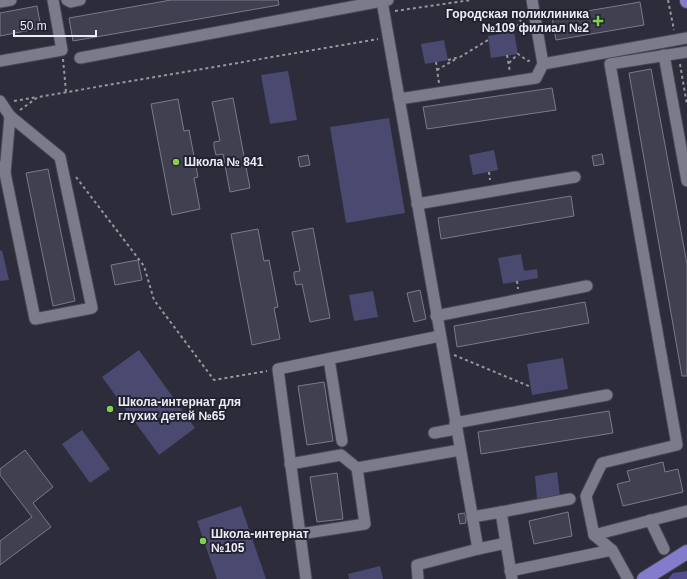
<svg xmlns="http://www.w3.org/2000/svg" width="687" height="579" font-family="Helvetica,sans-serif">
<rect width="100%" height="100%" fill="#2c2c3a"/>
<g fill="#4a4970">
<polygon points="514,32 518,54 491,58 488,36"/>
<polygon points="444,40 448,60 425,64 421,44"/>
<polygon points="288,71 297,120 270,124 261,75"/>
<polygon points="389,118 405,213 346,223 330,127"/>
<polygon points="494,150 498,170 473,175 469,155"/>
<polygon points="2,250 9,280 0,281 0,251"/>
<polygon points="521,254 524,271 537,269 538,278 503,284 498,258"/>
<polygon points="373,291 378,317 354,321 349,295"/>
<polygon points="139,350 195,428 159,455 102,377"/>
<polygon points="563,358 568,389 532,395 527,364"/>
<polygon points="82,430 110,469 90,483 62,444"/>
<polygon points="557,472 560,496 537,499 535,476"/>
<polygon points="241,506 266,579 217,579 197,521"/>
<polygon points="380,566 383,579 349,579 348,574"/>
</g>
<polygon fill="#524d8f" points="687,571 687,579 668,579 673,573"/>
<g fill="#404050" stroke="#797a8b">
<polygon points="171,0 278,0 279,5 73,41 69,18"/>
<polygon points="640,2 644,25 556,40 552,17"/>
<polygon points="37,6 41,28 0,36 0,13"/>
<polygon points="651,69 687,264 687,376 682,376 629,73"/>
<polygon points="552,88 556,110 427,129 423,107"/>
<polygon points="233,98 250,188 230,192 223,154 216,155 214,147 214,142 220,141 212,102"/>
<polygon points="178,99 184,131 189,130 193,151 198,177 194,178 200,209 172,215 151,104"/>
<polygon points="602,154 604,164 594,166 592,156"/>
<polygon points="308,155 310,165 300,167 298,157"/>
<polygon points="48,169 75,301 53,306 26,173"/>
<polygon points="571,196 574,216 441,239 438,218"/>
<polygon points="313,228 330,318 310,322 302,284 296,285 294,277 294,272 300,271 292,232"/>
<polygon points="258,229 264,261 269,260 273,281 278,307 274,308 280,339 252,345 231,234"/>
<polygon points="138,260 142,280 115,285 111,265"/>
<polygon points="420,290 426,319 414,322 407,293"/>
<polygon points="585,302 589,323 457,347 454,326"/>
<polygon points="324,382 333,441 307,445 298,386"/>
<polygon points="609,411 613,433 481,454 478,432"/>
<polygon points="25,450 53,487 33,503 51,527 0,565 0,541 32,517 0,475 0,469"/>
<polygon points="663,462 665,472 678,469 683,492 623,506 617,484 630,481 627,471"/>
<polygon points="337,473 343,519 317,522 310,477"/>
<polygon points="568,512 572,536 534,544 529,521"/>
<polygon points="465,513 466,523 460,524 458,514"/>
</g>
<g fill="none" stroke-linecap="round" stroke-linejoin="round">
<g stroke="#484854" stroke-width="13">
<g id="minor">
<polyline points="67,0 71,2 80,0"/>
<polyline points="388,0 382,1 478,549 506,543 512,579"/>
<polyline points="532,0 543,64"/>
<polyline points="0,2 11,0"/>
<polyline points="664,55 687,181"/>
<polyline points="80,58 382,1"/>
<polyline points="0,61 62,50 53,0"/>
<polyline points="399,99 536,78 543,64 687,38"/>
<polyline points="0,101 10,116 60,157 92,308 35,319 5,173 0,167"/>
<polyline points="5,173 10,116"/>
<polyline points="417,204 575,177"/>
<polyline points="436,316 587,286"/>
<polyline points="329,359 342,441"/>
<polyline points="455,423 607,395"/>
<polyline points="434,433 456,429"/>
<polyline points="290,464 341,455 357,468 365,524 300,534"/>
<polyline points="357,468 460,450"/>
<polyline points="501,512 570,499"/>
<polyline points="472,517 501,512 506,543"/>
<polyline points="650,520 664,549"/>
<polyline points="594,535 687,511"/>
<polyline points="510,571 612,550"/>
<polyline points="306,579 278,369 440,336"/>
<polyline points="418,579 417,565 478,549"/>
<polyline points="628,579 612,550 594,535 586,496 602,463 677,445 610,64 687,52"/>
</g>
</g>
<g stroke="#484854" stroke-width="16">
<g id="major">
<polyline points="687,0 687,1"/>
<polyline points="644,579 687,552"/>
</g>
</g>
<g stroke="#9696a1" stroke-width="2" stroke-dasharray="3 3" stroke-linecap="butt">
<polyline points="668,0 674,30"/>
<polyline points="395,11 471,0"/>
<polyline points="514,32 523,16"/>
<polyline points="507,55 510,72"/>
<polyline points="63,59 66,92"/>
<polyline points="448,60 460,57 488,40"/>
<polyline points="436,62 439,83"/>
<polyline points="509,63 518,54 528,61 531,60"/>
<polyline points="680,64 687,105"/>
<polyline points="437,70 456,59"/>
<polyline points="14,101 37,97"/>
<polyline points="20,110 38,97 378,39"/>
<polyline points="489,172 490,180"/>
<polyline points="76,177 144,266 154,300 214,380 267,371"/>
<polyline points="517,281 518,289"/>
<polyline points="454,355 531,387"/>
</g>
<use href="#minor" stroke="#7b7b8c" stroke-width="11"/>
<use href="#major" stroke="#837bcb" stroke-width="14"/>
</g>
<g fill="#82d04f" stroke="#222230" stroke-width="1.5">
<path d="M596 15h4v4h4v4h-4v4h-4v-4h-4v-4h4z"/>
<circle cx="176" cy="162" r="4"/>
<circle cx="110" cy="409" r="4"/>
<circle cx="203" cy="541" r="4"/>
</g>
<g text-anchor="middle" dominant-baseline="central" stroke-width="4" stroke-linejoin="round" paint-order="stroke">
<g font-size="12" font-weight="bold" fill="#ececf6" stroke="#222230" text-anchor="start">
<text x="589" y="14" text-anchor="end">Городская поликлиника<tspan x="589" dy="14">№109 филиал №2</tspan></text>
<text x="184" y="162">Школа № 841</text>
<text x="118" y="402">Школа-интернат для<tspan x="118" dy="14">глухих детей №65</tspan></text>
<text x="211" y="534">Школа-интернат<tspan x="211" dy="14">№105</tspan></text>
</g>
</g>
<path d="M14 30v6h82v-6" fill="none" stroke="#ececf6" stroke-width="2"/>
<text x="20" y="30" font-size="12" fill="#ececf6" stroke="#222230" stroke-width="3" paint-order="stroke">50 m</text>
</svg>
